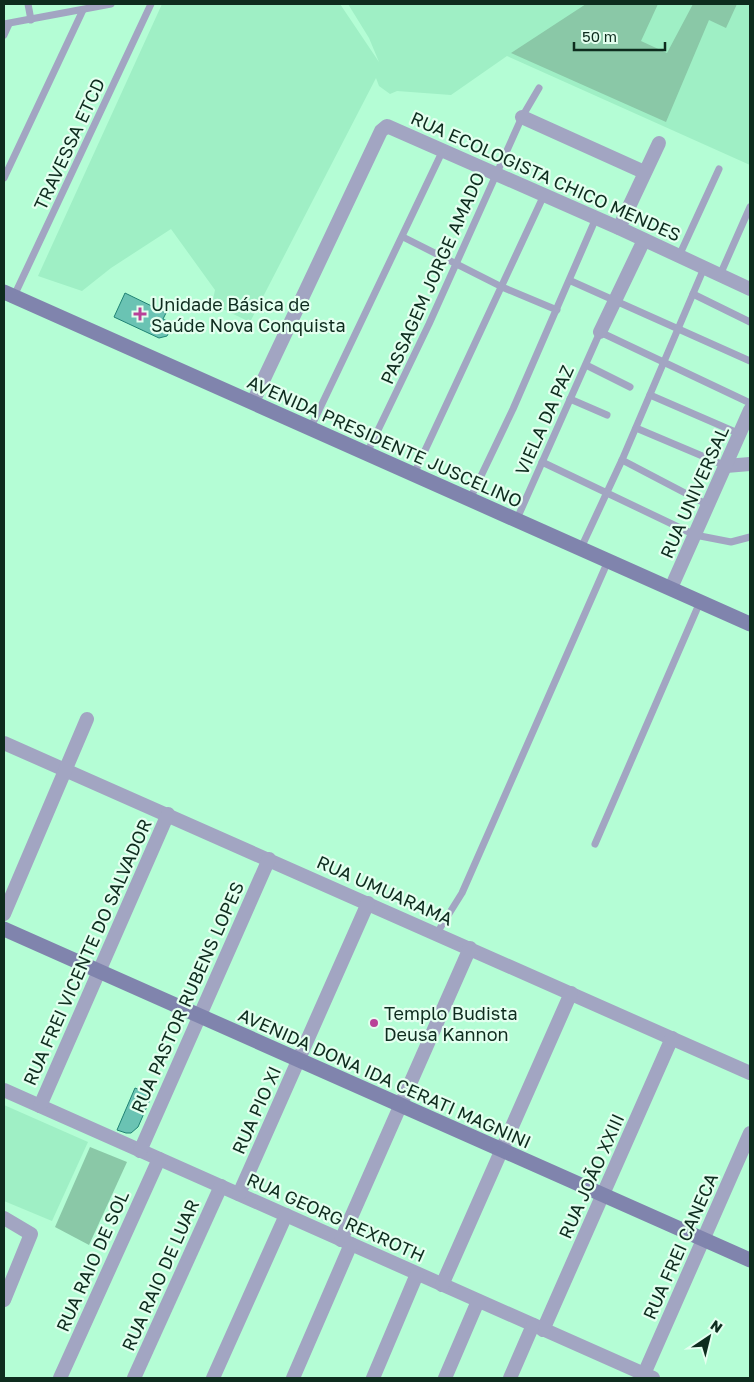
<svg xmlns="http://www.w3.org/2000/svg" width="754" height="1382" font-family="'Golos Text',sans-serif">
<rect width="100%" height="100%" fill="#b4fdd5"/>
<g fill="#9fefc5">
<polygon points="162,4 340,4 379,62 369,38 348,4 750,4 750,165 507,56 451,95 397,91 390,94 379,86 376,78 250,322 212,304 215,290 171,229 111,268 82,291 38,276"/>
<polygon points="4,1105 88,1142 52,1221 4,1201"/>
</g>
<g fill="#8ac8a7">
<polygon points="586,4 658,4 641,41 667,53 693,4 737,4 726,28 709,20 666,122 511,53"/>
<polygon points="90,1147 127,1162 89,1245 55,1227"/>
</g>
<g fill="#6ac3b3" stroke="#208374">
<polygon points="125,293 166,313 163,319 173,324 167,336 159,338 114,317"/>
<polygon points="135,1088 152,1095 138,1127 131,1133 126,1133 117,1130"/>
</g>
<g fill="none" stroke-linecap="round" stroke-linejoin="round">
<g stroke="#a2a5c2" stroke-width="7">
<polyline points="28,4 31,20"/>
<polyline points="4,24 111,4"/>
<polyline points="4,35 9,24"/>
<polyline points="4,178 83,10"/>
<polyline points="403,237 502,287 557,310"/>
<polyline points="679,256 719,169"/>
<polyline points="720,275 750,207"/>
<polyline points="571,281 750,361"/>
<polyline points="693,294 750,322"/>
<polyline points="14,296 151,4"/>
<polyline points="586,365 630,387"/>
<polyline points="650,395 740,434"/>
<polyline points="570,399 607,415"/>
<polyline points="311,427 443,150"/>
<polyline points="636,428 726,466"/>
<polyline points="367,453 429,324 522,117 539,88"/>
<polyline points="622,460 708,505"/>
<polyline points="542,462 695,535 731,542 750,537"/>
<polyline points="414,474 544,195"/>
<polyline points="470,499 513,409 596,218"/>
<polyline points="516,521 600,332 750,403"/>
<polyline points="581,548 622,460 704,268"/>
<polyline points="595,844 700,602"/>
<polyline points="437,933 462,893 608,561"/>
</g>
<g stroke="#a2a5c2" stroke-width="14">
<polyline points="522,117 644,172"/>
<polyline points="619,228 659,143"/>
<polyline points="600,332 644,240"/>
<polyline points="253,402 381,131 387,126 619,228 750,289"/>
<polyline points="726,466 750,464"/>
<polyline points="671,588 750,410"/>
<polyline points="4,743 750,1073"/>
<polyline points="4,914 87,719"/>
<polyline points="4,1090 653,1378"/>
<polyline points="40,1106 168,814"/>
<polyline points="140,1151 269,859"/>
<polyline points="239,1194 368,903"/>
<polyline points="4,1218 31,1234 4,1300"/>
<polyline points="341,1240 470,948"/>
<polyline points="442,1285 571,993"/>
<polyline points="543,1330 672,1038"/>
<polyline points="644,1374 750,1133"/>
<polyline points="60,1378 159,1159"/>
<polyline points="134,1378 221,1186"/>
<polyline points="213,1378 286,1215"/>
<polyline points="293,1378 351,1244"/>
<polyline points="373,1378 417,1274"/>
<polyline points="445,1378 478,1301"/>
<polyline points="510,1378 533,1325"/>
</g>
<g stroke="#8084ad" stroke-width="15">
<polyline points="4,292 750,624"/>
<polyline points="4,929 750,1260"/>
</g>
</g>
<g fill="#b94298" stroke="#e3ffef" stroke-width="2">
<path d="M137.5 306.5h5v5h5v5h-5v5h-5v-5h-5v-5h5z"/>
<circle cx="374" cy="1023" r="5"/>
</g>
<g text-anchor="middle" dominant-baseline="central" stroke-width="4.5" stroke-linejoin="round" paint-order="stroke">
<g font-size="18" fill="#0e2c1e" stroke="#e3ffef">
<text transform="translate(69 144) rotate(-65)">TRAVESSA ETCD</text>
<text transform="translate(546 176) rotate(24)">RUA ECOLOGISTA CHICO MENDES</text>
<text transform="translate(432 278) rotate(-66)">PASSAGEM JORGE AMADO</text>
<text transform="translate(544 420) rotate(-66)">VIELA DA PAZ</text>
<text transform="translate(385 441) rotate(24)">AVENIDA PRESIDENTE JUSCELINO</text>
<text transform="translate(694 492) rotate(-66)">RUA UNIVERSAL</text>
<text transform="translate(385 890) rotate(24)">RUA UMUARAMA</text>
<text transform="translate(87 952) rotate(-66)">RUA FREI VICENTE DO SALVADOR</text>
<text transform="translate(187 997) rotate(-66)">RUA PASTOR RUBENS LOPES</text>
<text transform="translate(385 1078) rotate(24)">AVENIDA DONA IDA CERATI MAGNINI</text>
<text transform="translate(256 1110) rotate(-66)">RUA PIO XI</text>
<text transform="translate(591 1176) rotate(-66)">RUA JOÃO XXIII</text>
<text transform="translate(336 1217) rotate(24)">RUA GEORG REXROTH</text>
<text transform="translate(680 1246) rotate(-66)">RUA FREI CANECA</text>
<text transform="translate(92 1261) rotate(-66)">RUA RAIO DE SOL</text>
<text transform="translate(160 1275) rotate(-66)">RUA RAIO DE LUAR</text>
</g>
<g font-size="18" fill="#0e2c1e" stroke="#e3ffef" text-anchor="start">
<text x="151" y="304">Unidade Básica de<tspan x="151" dy="21">Saúde Nova Conquista</tspan></text>
<text x="384" y="1013">Templo Budista<tspan x="384" dy="21">Deusa Kannon</tspan></text>
</g>
</g>
<rect width="754" height="1382" fill="none" stroke="#0e2c1e" stroke-width="10"/>
<g transform="translate(709 1337) rotate(35)" stroke="#e3ffef" stroke-width="4" paint-order="stroke">
<path d="M0-4L9 19L0 12L-9 19Z" fill="#0e2c1e"/>
<text y="-8" font-size="14" font-weight="bold" text-anchor="middle" fill="#0e2c1e">N</text>
</g>
<path d="M574 42v8h91v-8" fill="none" stroke="#0e2c1e" stroke-width="2.5"/>
<text x="582" y="42" font-size="15" fill="#0e2c1e" stroke="#e3ffef" stroke-width="4" paint-order="stroke">50 m</text>
</svg>
